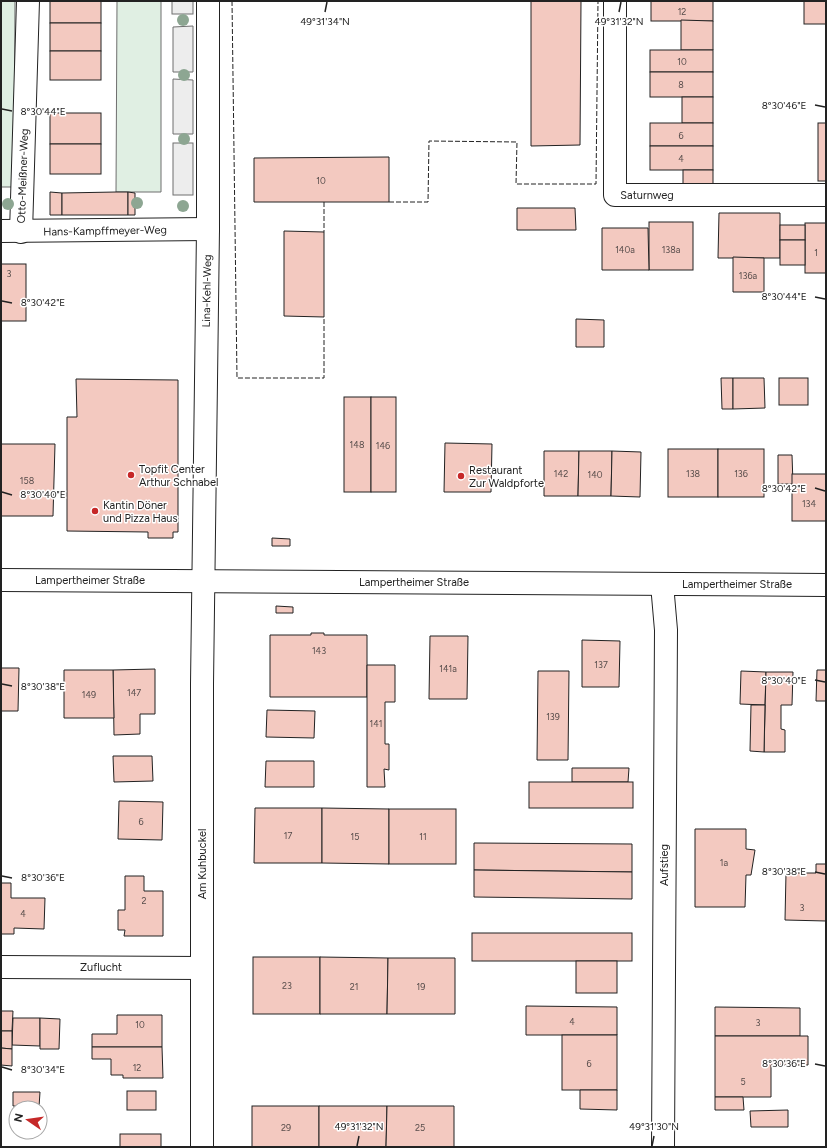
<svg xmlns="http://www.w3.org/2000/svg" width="827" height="1148" font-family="Figtree,sans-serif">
<rect width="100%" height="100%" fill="#fff"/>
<g fill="#e0efe3" stroke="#6f6f6f">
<polygon points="1,1 15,1 14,187 1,187"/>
<polygon points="117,1 161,1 161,192 116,192"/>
</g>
<g fill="#ededed" stroke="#6f6f6f">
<rect x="172" y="1" width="21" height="13"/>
<polygon points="193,26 193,72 173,72 173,27"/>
<polygon points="173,79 193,80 193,134 173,134"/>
<rect x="173" y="143" width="20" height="52"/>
</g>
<g fill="#f3c9c0" stroke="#222">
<rect x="50" y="1" width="51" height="22"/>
<polygon points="531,1 581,1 580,145 531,146"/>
<rect x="651" y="1" width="62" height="20"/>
<rect x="804" y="1" width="22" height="23"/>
<polygon points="681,20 713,21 713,50 681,50"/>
<rect x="50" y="23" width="51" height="28"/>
<rect x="650" y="50" width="63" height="22"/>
<rect x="50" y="51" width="51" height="29"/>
<rect x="650" y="72" width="63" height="25"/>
<rect x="682" y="97" width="31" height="26"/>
<rect x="50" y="113" width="51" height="31"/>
<rect x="650" y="123" width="63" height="23"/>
<rect x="818" y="123" width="8" height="58"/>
<rect x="50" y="144" width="51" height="30"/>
<rect x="650" y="146" width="63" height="24"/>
<polygon points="389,157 389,202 254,202 254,158"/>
<rect x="683" y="170" width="30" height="15"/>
<polygon points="50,192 62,193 62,215 50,215"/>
<polygon points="116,192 128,192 128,215 62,215 62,193"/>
<polygon points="128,192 135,193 135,215 128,215"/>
<polygon points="517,208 575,208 576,230 517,230"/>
<polygon points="719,213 780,213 780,258 718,258"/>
<rect x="649" y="222" width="44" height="48"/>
<rect x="805" y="223" width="21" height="50"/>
<rect x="780" y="225" width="25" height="15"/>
<polygon points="602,228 648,228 649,270 602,270"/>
<polygon points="284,231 324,232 324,317 284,316"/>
<rect x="780" y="240" width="25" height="25"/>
<polygon points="733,257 764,258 764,292 733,292"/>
<rect x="1" y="264" width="25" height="57"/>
<polygon points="576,319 604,320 604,347 576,347"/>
<polygon points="721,378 733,378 733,409 722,409"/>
<polygon points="733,378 764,378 765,408 733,409"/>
<rect x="779" y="378" width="29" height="27"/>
<polygon points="76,379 178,380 178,532 173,532 173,538 148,538 148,532 67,531 67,417 77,417"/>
<rect x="344" y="397" width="27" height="95"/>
<rect x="371" y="397" width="25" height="95"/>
<polygon points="445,443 492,444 491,492 444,492"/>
<polygon points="1,444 55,444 53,516 1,516"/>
<rect x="668" y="449" width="50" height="48"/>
<rect x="718" y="449" width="46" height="48"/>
<polygon points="544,451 579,451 578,496 544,496"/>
<polygon points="579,451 612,451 611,496 578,496"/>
<polygon points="612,451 641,452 640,497 611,496"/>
<polygon points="778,455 792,455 793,484 778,484"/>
<rect x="792" y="474" width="34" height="47"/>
<polygon points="272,538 290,539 290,546 272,546"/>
<polygon points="276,606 293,607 293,613 276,613"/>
<polygon points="311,633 324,633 324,635 367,635 367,697 270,697 270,635 311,635"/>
<polygon points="430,636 468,636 467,699 429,699"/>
<polygon points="582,640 620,641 619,687 582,687"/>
<polygon points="367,665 395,665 395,702 385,702 385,744 389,744 389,770 384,769 385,787 367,787"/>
<polygon points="1,668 19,668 18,711 1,711"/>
<polygon points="155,669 155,714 140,714 140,734 114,735 113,670"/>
<polygon points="64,670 113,670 114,718 64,718"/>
<polygon points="817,670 826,670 826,701 816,701"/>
<polygon points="538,671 569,671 568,760 537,760"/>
<polygon points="741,671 766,672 765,705 740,704"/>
<polygon points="766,672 793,672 792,705 781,705 781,729 785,730 785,752 764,752"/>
<polygon points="751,705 765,705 764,752 750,751"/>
<polygon points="267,710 315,711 314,738 266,737"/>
<polygon points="113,756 152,756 153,781 114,782"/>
<polygon points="266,761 314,761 314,787 265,787"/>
<polygon points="572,768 629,768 628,782 572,782"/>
<rect x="529" y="782" width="104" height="26"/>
<polygon points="119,801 163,802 162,840 118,839"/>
<polygon points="255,808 322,808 322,863 254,863"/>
<polygon points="322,808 389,809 389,864 322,863"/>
<rect x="389" y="809" width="67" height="55"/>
<polygon points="695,829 746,829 746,849 755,850 751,875 746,875 745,907 695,907"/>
<polygon points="474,843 632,844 632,872 474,870"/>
<polygon points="816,864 826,864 826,921 785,920 786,873 816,873"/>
<polygon points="474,870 632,872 632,899 474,897"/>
<polygon points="125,876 144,876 144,891 163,891 163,936 124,936 125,930 118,930 118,910 125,910"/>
<polygon points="1,883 11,883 11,898 45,898 44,929 14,928 14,934 1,934"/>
<rect x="472" y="933" width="160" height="28"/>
<rect x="253" y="957" width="67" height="57"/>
<polygon points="320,957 388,958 387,1014 320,1014"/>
<polygon points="388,958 455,958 455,1014 387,1014"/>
<rect x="576" y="961" width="41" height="32"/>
<polygon points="526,1006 617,1007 617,1035 526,1035"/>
<polygon points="715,1007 800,1008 800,1036 715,1036"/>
<polygon points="1,1011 13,1011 12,1031 1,1031"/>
<polygon points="117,1015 162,1015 162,1047 92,1047 92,1034 117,1034"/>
<polygon points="13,1018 40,1018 40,1046 12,1045"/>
<polygon points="40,1018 60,1019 59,1049 40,1049"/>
<polygon points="1,1031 12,1031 12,1049 1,1048"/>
<rect x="562" y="1035" width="55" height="55"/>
<polygon points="715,1036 808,1036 808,1065 771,1065 771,1097 715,1097"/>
<polygon points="92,1047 162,1047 163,1078 123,1078 123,1075 111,1075 111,1059 92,1059"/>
<polygon points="1,1048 12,1049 12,1066 1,1065"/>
<polygon points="580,1090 617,1090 617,1110 580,1109"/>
<rect x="127" y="1091" width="29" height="19"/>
<polygon points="13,1092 40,1092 39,1107 13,1106"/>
<polygon points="715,1097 743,1097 744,1110 715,1110"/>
<rect x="252" y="1106" width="67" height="41"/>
<polygon points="319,1106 387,1106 386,1147 319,1147"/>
<polygon points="387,1106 454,1106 454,1147 386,1147"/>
<polygon points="788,1110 788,1127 751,1127 750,1111"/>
<rect x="120" y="1134" width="41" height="13"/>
</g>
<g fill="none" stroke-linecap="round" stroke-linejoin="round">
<g stroke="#222" stroke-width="24">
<g id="minor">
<polyline points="615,1 615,195 826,195"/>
<polyline points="1,231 208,229"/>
<polyline points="21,232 28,1"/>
<polyline points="662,584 666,630 663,1147"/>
<polyline points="1,967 201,968"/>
<polyline points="202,1147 202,684 208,229 208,1"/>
</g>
</g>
<g stroke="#222" stroke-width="24">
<polyline id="tertiary" points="1,580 826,585"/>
</g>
<use href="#minor" stroke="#fff" stroke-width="22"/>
<use href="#tertiary" stroke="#fff" stroke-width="22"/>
<g stroke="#222" stroke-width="1" stroke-dasharray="5 2" stroke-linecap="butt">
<polyline points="232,1 237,378 324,378 324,317"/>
<polyline points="324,202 324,232"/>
<polyline points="389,202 428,202 429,141 517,142 516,184 596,184 598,1"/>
</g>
</g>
<g fill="#8da692">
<circle cx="183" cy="20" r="6"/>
<circle cx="184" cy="75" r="6"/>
<circle cx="184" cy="139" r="6"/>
<circle cx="137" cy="203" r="6"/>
<circle cx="8" cy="204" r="6"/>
<circle cx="183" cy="206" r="6"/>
</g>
<path fill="none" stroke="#222" stroke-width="1.5" d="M325 12 327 2M619 12 621 2M815 105 825 107M2 109 12 111M815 297 825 299M2 301 12 303M815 488 825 491M2 492 12 495M815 680 825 682M2 684 12 686M815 872 825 874M2 876 12 878M815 1064 825 1066M2 1067 12 1070M357 1146 359 1136M652 1146 654 1136"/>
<g fill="#c62828" stroke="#fff" stroke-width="1.5">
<circle cx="131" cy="475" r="4"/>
<circle cx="461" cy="476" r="4"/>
<circle cx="95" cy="511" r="4"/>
</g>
<g text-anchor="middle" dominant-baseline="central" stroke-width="3" stroke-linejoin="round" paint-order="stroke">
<g font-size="9" fill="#564c4a">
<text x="682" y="11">12</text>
<text x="682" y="61">10</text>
<text x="681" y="84">8</text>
<text x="681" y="135">6</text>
<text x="681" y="158">4</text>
<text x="321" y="180">10</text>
<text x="625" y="249">140a</text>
<text x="671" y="249">138a</text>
<text x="816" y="252">1</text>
<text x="9" y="273">3</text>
<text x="748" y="275">136a</text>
<text x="357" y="444">148</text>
<text x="383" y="445">146</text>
<text x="561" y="473">142</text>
<text x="693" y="473">138</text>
<text x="741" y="473">136</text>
<text x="595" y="474">140</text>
<text x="27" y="480">158</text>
<text x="809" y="503">134</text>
<text x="319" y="650">143</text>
<text x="601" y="664">137</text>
<text x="448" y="668">141a</text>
<text x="134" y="692">147</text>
<text x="89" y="694">149</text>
<text x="553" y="716">139</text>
<text x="376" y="723">141</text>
<text x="141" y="821">6</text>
<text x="288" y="835">17</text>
<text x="355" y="836">15</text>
<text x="423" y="836">11</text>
<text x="724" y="862">1a</text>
<text x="144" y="900">2</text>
<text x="802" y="907">3</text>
<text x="23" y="913">4</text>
<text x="287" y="985">23</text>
<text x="354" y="986">21</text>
<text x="421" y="986">19</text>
<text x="572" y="1021">4</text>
<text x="758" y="1022">3</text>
<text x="140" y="1024">10</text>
<text x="589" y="1063">6</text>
<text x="137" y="1067">12</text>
<text x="743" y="1081">5</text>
<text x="286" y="1127">29</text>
<text x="420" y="1127">25</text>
</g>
<g font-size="11" fill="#222" stroke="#fff">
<text transform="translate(23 176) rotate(-88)">Otto-Meißner-Weg</text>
<text x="647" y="195">Saturnweg</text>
<text transform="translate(105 231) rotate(-1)">Hans-Kampffmeyer-Weg</text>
<text transform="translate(207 291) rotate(-89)">Lina-Kehl-Weg</text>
<text x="90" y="580">Lampertheimer Straße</text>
<text x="414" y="582">Lampertheimer Straße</text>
<text x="737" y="584">Lampertheimer Straße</text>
<text transform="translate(202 864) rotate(-90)">Am Kuhbuckel</text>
<text transform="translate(664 865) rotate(-90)">Aufstieg</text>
<text x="101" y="967">Zuflucht</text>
</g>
<g font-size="11" fill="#222" stroke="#fff" text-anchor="start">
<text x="139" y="469">Topfit Center<tspan x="139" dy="13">Arthur Schnabel</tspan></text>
<text x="469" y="470">Restaurant<tspan x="469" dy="13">Zur Waldpforte</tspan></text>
<text x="103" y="505">Kantin Döner<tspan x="103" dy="13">und Pizza Haus</tspan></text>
</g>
</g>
<g font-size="10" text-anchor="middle" fill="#222" stroke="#fff" stroke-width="3" stroke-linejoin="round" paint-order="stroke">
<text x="325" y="25">49°31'34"N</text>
<text x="619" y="25">49°31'32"N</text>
<text x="784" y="109">8°30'46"E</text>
<text x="43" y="115">8°30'44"E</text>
<text x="784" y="300">8°30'44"E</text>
<text x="43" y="306">8°30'42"E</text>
<text x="784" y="492">8°30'42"E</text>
<text x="43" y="498">8°30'40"E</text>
<text x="784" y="684">8°30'40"E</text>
<text x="43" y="690">8°30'38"E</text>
<text x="784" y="875">8°30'38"E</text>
<text x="43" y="881">8°30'36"E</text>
<text x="784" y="1067">8°30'36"E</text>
<text x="43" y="1073">8°30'34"E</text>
<text x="359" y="1130">49°31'32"N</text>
<text x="654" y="1130">49°31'30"N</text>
</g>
<rect width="827" height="1148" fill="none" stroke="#222222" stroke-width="4"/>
<g transform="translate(28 1120) rotate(283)"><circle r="19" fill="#ffffff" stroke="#a7a7a7"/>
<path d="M0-3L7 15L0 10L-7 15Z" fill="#c62828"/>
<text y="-6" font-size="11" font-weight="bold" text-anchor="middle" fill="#222222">N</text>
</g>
</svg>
